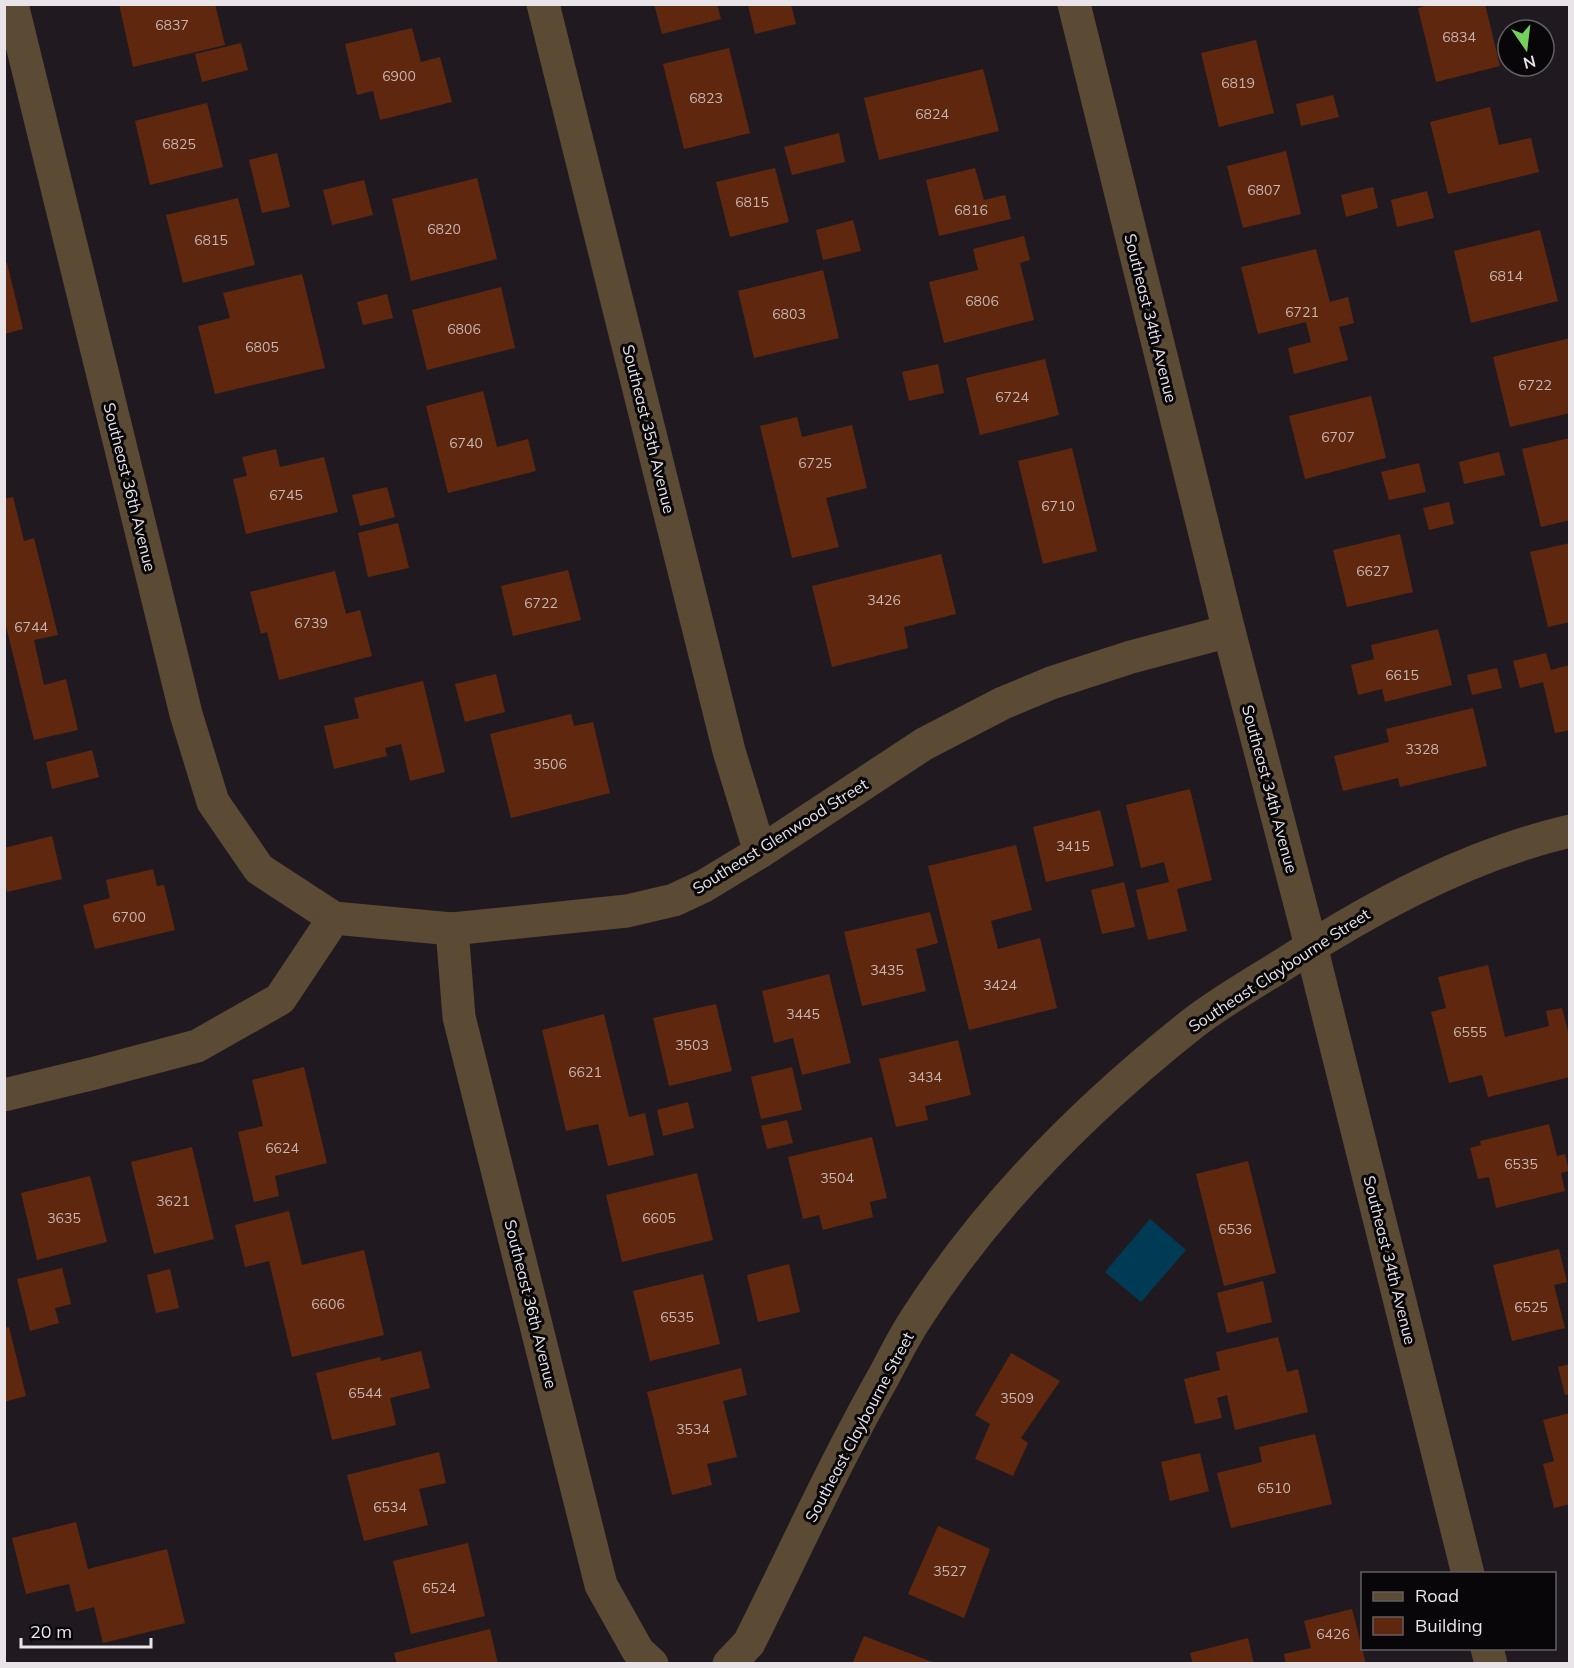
<svg xmlns="http://www.w3.org/2000/svg" width="1574" height="1668" font-family="Mulish,sans-serif">
<rect width="100%" height="100%" fill="#201a20"/>
<polygon fill="#003b55" points="1150,1219 1186,1250 1141,1302 1105,1272"/>
<g fill="#5f270e">
<polygon points="119,4 215,4 225,45 133,67"/>
<polygon points="654,4 717,4 721,19 662,34"/>
<polygon points="1432,4 1485,4 1500,66 1436,82 1418,8"/>
<polygon points="748,5 791,5 796,24 755,34"/>
<polygon points="412,28 421,62 440,57 452,102 380,120 373,91 357,95 345,44"/>
<polygon points="1256,40 1274,113 1219,127 1201,53"/>
<polygon points="241,43 248,70 202,82 195,54"/>
<polygon points="729,48 750,133 684,149 663,64"/>
<polygon points="983,69 999,131 879,160 864,98"/>
<polygon points="1333,95 1339,117 1301,126 1296,104"/>
<polygon points="207,103 223,167 150,185 135,121"/>
<polygon points="1490,107 1499,145 1531,138 1539,172 1448,194 1430,122"/>
<polygon points="839,133 845,162 792,175 784,147"/>
<polygon points="1286,151 1301,214 1243,228 1227,166"/>
<polygon points="277,153 290,207 262,213 249,160"/>
<polygon points="775,168 789,222 730,237 716,182"/>
<polygon points="975,168 984,200 1005,195 1011,219 939,236 926,180"/>
<polygon points="477,178 497,259 411,281 392,199"/>
<polygon points="364,180 373,215 332,225 323,190"/>
<polygon points="1373,187 1378,208 1346,217 1341,195"/>
<polygon points="1427,191 1434,218 1397,227 1391,200"/>
<polygon points="238,198 255,265 183,283 166,215"/>
<polygon points="853,220 861,251 823,260 816,230"/>
<polygon points="1540,230 1558,301 1471,323 1454,251"/>
<polygon points="1024,236 1030,260 1020,263 1034,320 944,343 929,282 978,270 973,249"/>
<polygon points="1316,249 1330,302 1348,297 1354,323 1339,327 1348,360 1294,374 1288,348 1311,342 1306,322 1258,334 1241,267"/>
<polygon points="4,263 7,263 23,329 4,334"/>
<polygon points="823,270 839,338 754,358 738,291"/>
<polygon points="302,274 325,368 215,394 198,326 230,318 223,293"/>
<polygon points="501,287 515,348 427,370 412,310"/>
<polygon points="387,294 393,318 363,325 357,302"/>
<polygon points="1570,338 1570,413 1510,427 1493,357"/>
<polygon points="1045,359 1059,415 980,435 966,378"/>
<polygon points="938,364 944,393 909,401 902,372"/>
<polygon points="483,391 497,447 528,439 536,471 448,493 426,406"/>
<polygon points="1371,396 1386,458 1305,479 1289,416"/>
<polygon points="797,417 802,437 852,425 867,488 826,498 839,547 792,558 760,426"/>
<polygon points="1570,438 1570,520 1541,527 1522,449"/>
<polygon points="1072,448 1097,551 1043,564 1018,461"/>
<polygon points="276,449 280,467 324,457 338,512 246,534 233,479 247,476 242,457"/>
<polygon points="1499,452 1505,475 1464,484 1459,462"/>
<polygon points="1419,463 1426,492 1389,500 1381,472"/>
<polygon points="387,487 395,517 360,526 352,495"/>
<polygon points="13,497 24,541 34,538 58,635 34,640 44,685 66,679 78,730 34,740 4,618 4,499"/>
<polygon points="1449,502 1454,524 1429,530 1423,508"/>
<polygon points="398,523 409,568 368,577 358,533"/>
<polygon points="1400,534 1413,592 1347,607 1333,550"/>
<polygon points="1570,543 1570,622 1548,627 1530,552"/>
<polygon points="941,554 956,614 904,627 908,648 832,667 812,586"/>
<polygon points="568,570 581,620 513,636 501,586"/>
<polygon points="335,571 346,614 360,610 372,656 279,680 267,632 261,634 250,592"/>
<polygon points="1438,629 1452,685 1385,702 1382,689 1358,695 1351,665 1374,659 1371,645"/>
<polygon points="1546,653 1551,670 1570,665 1570,730 1555,733 1543,682 1520,688 1513,661"/>
<polygon points="1497,668 1502,688 1472,695 1467,675"/>
<polygon points="496,674 505,712 465,722 455,684"/>
<polygon points="423,681 445,772 410,781 401,744 385,748 387,756 334,769 324,726 359,718 354,698"/>
<polygon points="1473,708 1487,766 1400,787 1398,778 1343,791 1334,756 1389,742 1386,729"/>
<polygon points="571,714 574,726 593,722 610,793 511,818 490,734"/>
<polygon points="92,750 99,777 52,789 46,762"/>
<polygon points="1190,789 1212,880 1177,889 1187,931 1148,940 1136,890 1169,882 1164,862 1141,868 1126,805"/>
<polygon points="1100,810 1114,866 1046,882 1033,827"/>
<polygon points="52,836 62,879 7,892 4,879 4,848"/>
<polygon points="1016,845 1032,910 991,921 998,949 1040,938 1057,1008 969,1030 928,866"/>
<polygon points="153,869 157,886 164,885 175,930 95,949 83,905 110,898 106,880"/>
<polygon points="1124,882 1135,927 1102,934 1091,890"/>
<polygon points="930,912 938,943 916,949 926,991 862,1006 844,932"/>
<polygon points="1488,965 1505,1037 1549,1026 1546,1011 1562,1008 1570,1039 1570,1077 1488,1097 1482,1075 1449,1083 1431,1012 1446,1008 1438,977"/>
<polygon points="829,974 851,1063 802,1075 793,1038 774,1043 762,991"/>
<polygon points="716,1004 732,1071 669,1086 653,1018"/>
<polygon points="604,1014 629,1117 645,1113 654,1155 608,1166 598,1124 566,1131 542,1030"/>
<polygon points="958,1040 971,1095 925,1106 928,1120 896,1127 879,1059"/>
<polygon points="304,1067 327,1163 275,1176 279,1196 254,1202 238,1132 263,1126 252,1080"/>
<polygon points="792,1067 802,1110 761,1119 751,1077"/>
<polygon points="688,1102 694,1128 663,1136 657,1110"/>
<polygon points="787,1120 793,1143 767,1149 761,1126"/>
<polygon points="1549,1124 1557,1156 1565,1154 1569,1171 1561,1173 1565,1191 1496,1208 1489,1177 1478,1179 1470,1148 1481,1145 1480,1141"/>
<polygon points="872,1137 887,1198 870,1202 873,1217 823,1230 819,1215 803,1219 788,1157"/>
<polygon points="192,1147 214,1239 154,1254 131,1162"/>
<polygon points="1248,1161 1276,1273 1224,1286 1196,1174"/>
<polygon points="697,1173 713,1240 622,1262 606,1195"/>
<polygon points="90,1176 107,1242 37,1260 21,1193"/>
<polygon points="289,1211 302,1265 364,1250 384,1335 292,1357 269,1261 245,1267 235,1225"/>
<polygon points="1559,1249 1567,1282 1554,1285 1565,1328 1512,1341 1493,1265"/>
<polygon points="789,1264 800,1312 758,1322 747,1275"/>
<polygon points="62,1268 71,1304 55,1308 59,1323 30,1331 17,1279"/>
<polygon points="170,1269 179,1308 156,1313 147,1275"/>
<polygon points="703,1274 720,1344 650,1361 633,1291"/>
<polygon points="1263,1281 1272,1322 1227,1333 1217,1293"/>
<polygon points="9,1327 26,1396 4,1402 4,1328"/>
<polygon points="1278,1337 1287,1372 1298,1369 1308,1412 1235,1430 1227,1395 1217,1398 1222,1418 1195,1424 1184,1379 1220,1370 1216,1352"/>
<polygon points="421,1351 430,1388 390,1398 396,1425 332,1440 316,1373 380,1357 381,1361"/>
<polygon points="1011,1353 1060,1381 1021,1438 1028,1443 1013,1476 975,1459 990,1424 975,1415"/>
<polygon points="1570,1364 1570,1394 1565,1395 1558,1367"/>
<polygon points="741,1368 747,1395 723,1401 737,1457 707,1464 712,1485 672,1495 647,1392"/>
<polygon points="1570,1413 1570,1504 1554,1508 1543,1464 1554,1461 1543,1420"/>
<polygon points="1315,1434 1332,1504 1231,1528 1217,1473 1262,1462 1259,1447"/>
<polygon points="439,1452 446,1483 419,1489 428,1525 364,1541 347,1475"/>
<polygon points="1200,1453 1209,1491 1170,1501 1161,1462"/>
<polygon points="76,1522 88,1569 167,1549 185,1623 103,1643 94,1607 76,1612 69,1584 26,1594 12,1538"/>
<polygon points="938,1526 990,1549 964,1618 908,1594"/>
<polygon points="468,1543 485,1616 411,1634 393,1561"/>
<polygon points="1352,1609 1366,1664 1286,1664 1284,1654 1311,1648 1304,1621"/>
<polygon points="490,1629 498,1664 397,1664 394,1653"/>
<polygon points="864,1636 935,1663 935,1664 852,1664"/>
<polygon points="1248,1638 1254,1664 1193,1664 1190,1653"/>
</g>
<g fill="none" stroke-linecap="round" stroke-linejoin="round">
<g stroke="#5b4a34" stroke-width="33">
<polyline points="12,4 186,714 213,802 259,869 334,918"/>
<polyline points="543,4 729,751 760,852"/>
<polyline points="1074,4 1229,631 1311,946 1468,1574"/>
<polyline points="452,929 459,1017 601,1585 638,1651 652,1664"/>
<polyline points="4,1095 95,1073 197,1046 280,999 334,918 452,929 627,911 674,900 704,886 760,852 924,744 1003,703 1051,683 1131,657 1229,631"/>
<polyline points="1487,1648 1491,1664"/>
<path d="M729 1664 749 1643C794 1553 835 1462 885 1374 895 1355 905 1335 917 1317 989 1205 1087 1107 1192 1024 1223 1000 1259 980 1292 959 1377 904 1471 854 1570 831"/>
</g>
</g>
<g text-anchor="middle" dominant-baseline="central" stroke-width="6" stroke-linejoin="round" paint-order="stroke">
<g font-size="14" fill="#c6b5b2">
<text x="172" y="25">6837</text>
<text x="1459" y="37">6834</text>
<text x="399" y="76">6900</text>
<text x="1238" y="83">6819</text>
<text x="706" y="98">6823</text>
<text x="932" y="114">6824</text>
<text x="179" y="144">6825</text>
<text x="1264" y="190">6807</text>
<text x="752" y="202">6815</text>
<text x="971" y="210">6816</text>
<text x="444" y="229">6820</text>
<text x="211" y="240">6815</text>
<text x="1506" y="276">6814</text>
<text x="982" y="301">6806</text>
<text x="1302" y="312">6721</text>
<text x="789" y="314">6803</text>
<text x="464" y="329">6806</text>
<text x="262" y="347">6805</text>
<text x="1535" y="385">6722</text>
<text x="1012" y="397">6724</text>
<text x="1338" y="437">6707</text>
<text x="466" y="443">6740</text>
<text x="815" y="463">6725</text>
<text x="286" y="495">6745</text>
<text x="1058" y="506">6710</text>
<text x="1373" y="571">6627</text>
<text x="884" y="600">3426</text>
<text x="541" y="603">6722</text>
<text x="311" y="623">6739</text>
<text x="31" y="627">6744</text>
<text x="1402" y="675">6615</text>
<text x="1422" y="749">3328</text>
<text x="550" y="764">3506</text>
<text x="1073" y="846">3415</text>
<text x="129" y="917">6700</text>
<text x="887" y="970">3435</text>
<text x="1000" y="985">3424</text>
<text x="803" y="1014">3445</text>
<text x="1470" y="1032">6555</text>
<text x="692" y="1045">3503</text>
<text x="585" y="1072">6621</text>
<text x="925" y="1077">3434</text>
<text x="282" y="1148">6624</text>
<text x="1521" y="1164">6535</text>
<text x="837" y="1178">3504</text>
<text x="173" y="1201">3621</text>
<text x="64" y="1218">3635</text>
<text x="659" y="1218">6605</text>
<text x="1235" y="1229">6536</text>
<text x="328" y="1304">6606</text>
<text x="1531" y="1307">6525</text>
<text x="677" y="1317">6535</text>
<text x="365" y="1393">6544</text>
<text x="1017" y="1398">3509</text>
<text x="693" y="1429">3534</text>
<text x="1274" y="1488">6510</text>
<text x="390" y="1507">6534</text>
<text x="950" y="1571">3527</text>
<text x="439" y="1588">6524</text>
<text x="1333" y="1634">6426</text>
</g>
<g font-size="16" fill="#e8e4e8" stroke="#080608">
<text transform="translate(1151 318) rotate(76)">Southeast 34th Avenue</text>
<text transform="translate(649 429) rotate(76)">Southeast 35th Avenue</text>
<text transform="translate(130 487) rotate(76)">Southeast 36th Avenue</text>
<text transform="translate(1270 789) rotate(75)">Southeast 34th Avenue</text>
<text transform="translate(780 836) rotate(-32)">Southeast Glenwood Street</text>
<text transform="translate(1279 970) rotate(-33)">Southeast Claybourne Street</text>
<text transform="translate(1390 1260) rotate(76)">Southeast 34th Avenue</text>
<text transform="translate(531 1304) rotate(76)">Southeast 36th Avenue</text>
<text transform="translate(859 1427) rotate(-62)">Southeast Claybourne Street</text>
</g>
</g>
<rect width="1574" height="1668" fill="none" stroke="#e8e4e8" stroke-width="12"/>
<rect x="1361" y="1572" width="195" height="78" fill="#080608" stroke="#625f62" stroke-width="1.5"/>
<rect x="1373" y="1592" width="30" height="9" fill="#5b4a34" stroke="#625f62" stroke-width="1.5"/>
<text x="1415" y="1602" font-size="18" fill="#e8e4e8">Road</text>
<rect x="1373" y="1617" width="30" height="18" fill="#5f270e" stroke="#625f62" stroke-width="1.5"/>
<text x="1415" y="1632" font-size="18" fill="#e8e4e8">Building</text>
<g transform="translate(1526 48) rotate(166)"><circle r="28" fill="#080608" stroke="#625f62" stroke-width="1.5"/>
<path d="M0-4.5L10 22L0 15L-10 22Z" fill="#74d25c"/>
<text y="-9" font-size="16" font-weight="bold" text-anchor="middle" fill="#e8e4e8">N</text>
</g>
<path d="M21 1638v9h130v-9" fill="none" stroke="#e8e4e8" stroke-width="3"/>
<text x="30" y="1638" font-size="18" fill="#e8e4e8" stroke="#080608" stroke-width="4.5" paint-order="stroke">20 m</text>
</svg>
